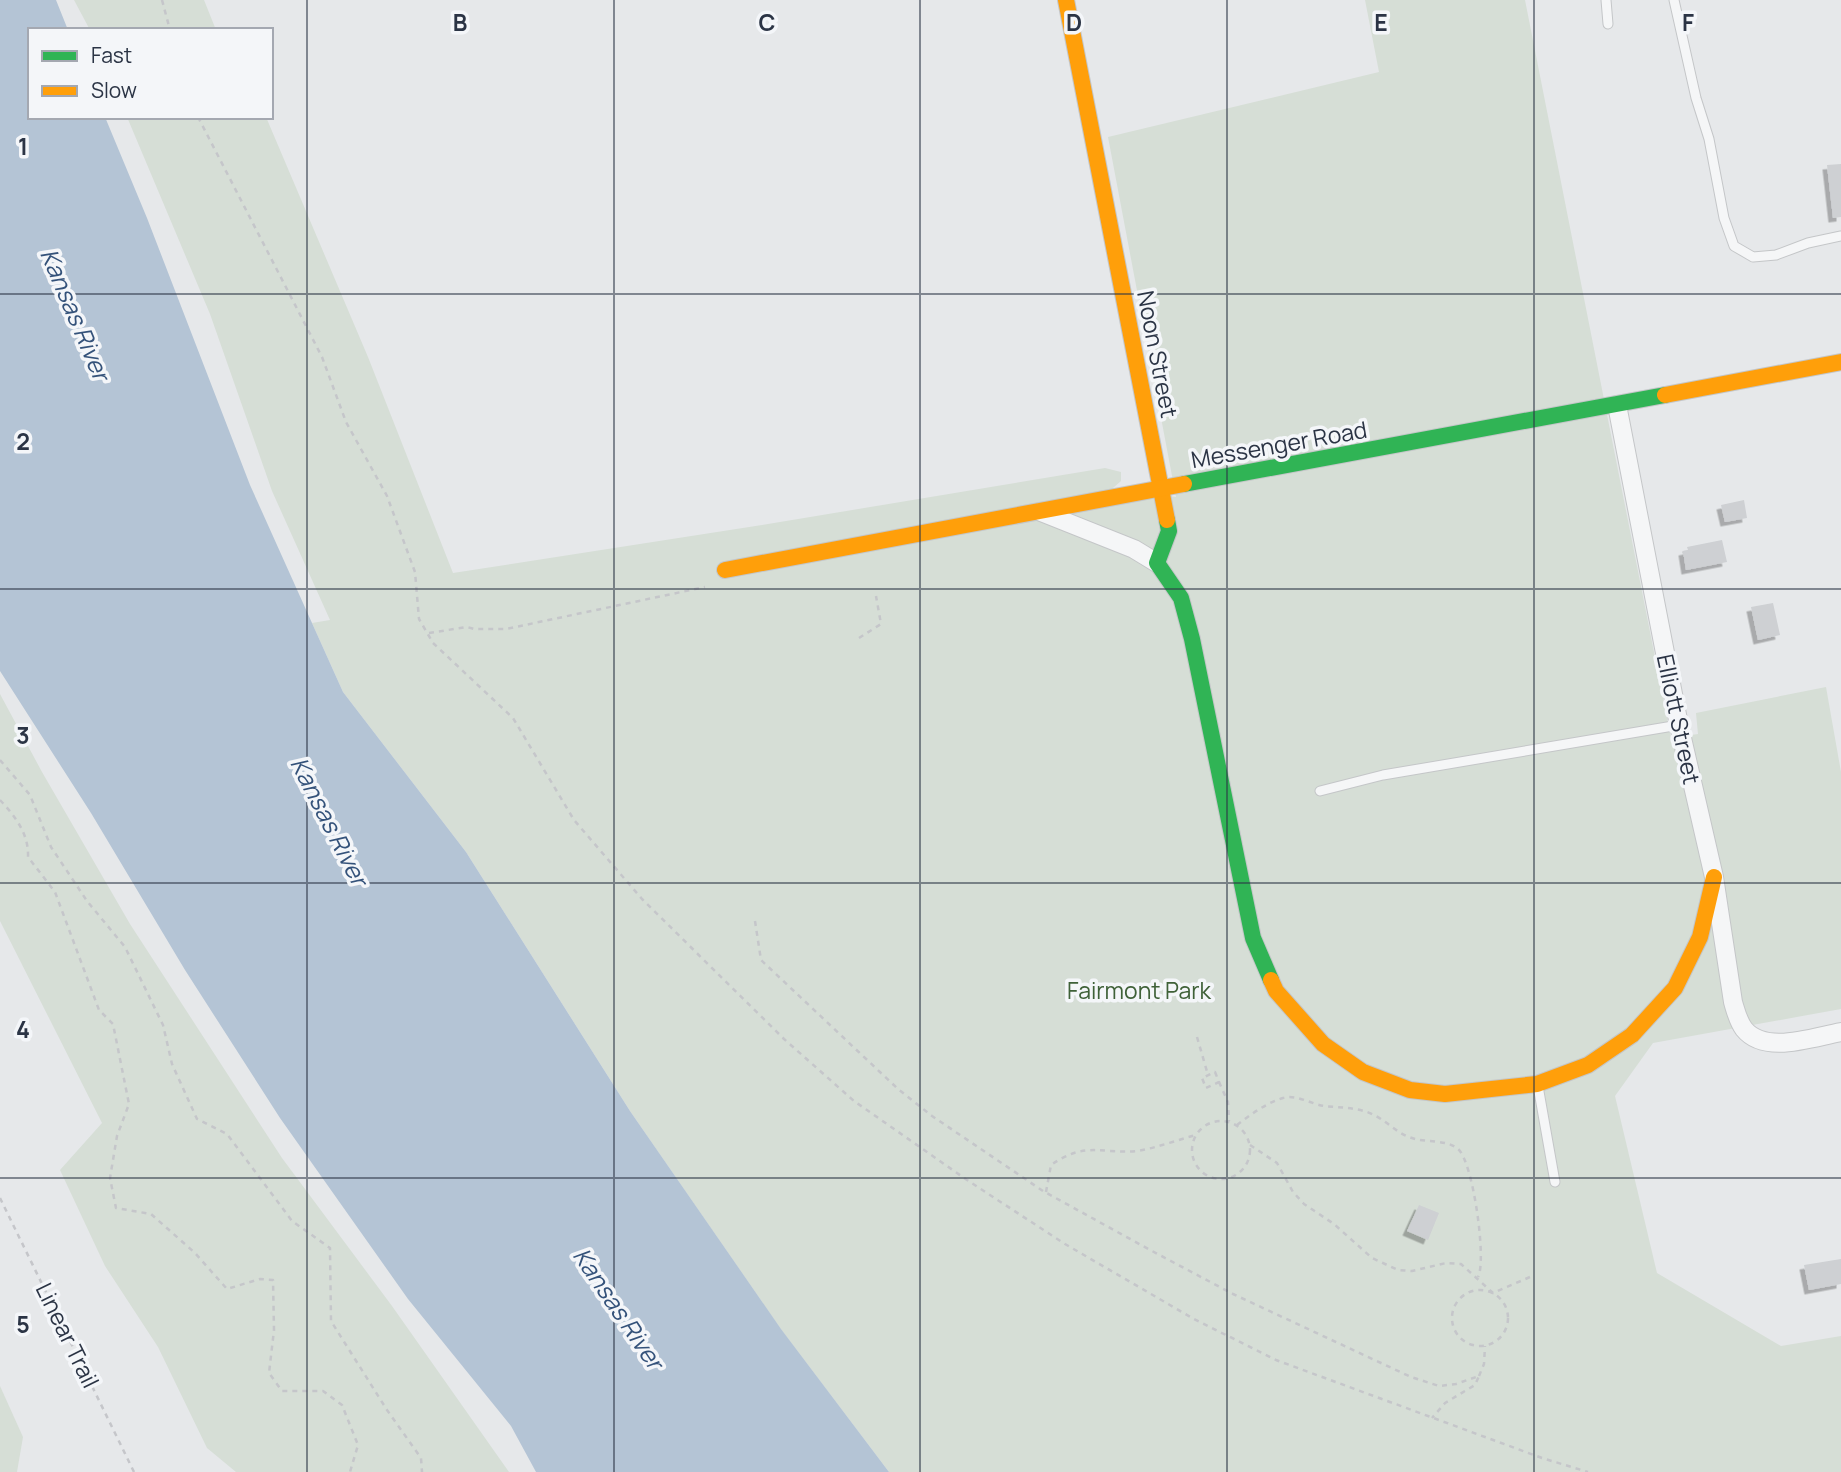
<svg xmlns="http://www.w3.org/2000/svg" width="1841" height="1472" font-family="Manrope,sans-serif">
<defs>
<filter id="shadow"><feDropShadow dx="-4.5" dy="4.5" stdDeviation="0" flood-color="#0004"/></filter>
</defs>
<rect width="100%" height="100%" fill="#e6e8ea"/>
<g fill="#d6ded6">
<polygon points="74,0 204,0 216,30 90,30"/>
<polygon points="1365,0 1525,0 1671,738 1698,734 1696,713 1826,687 1841,772 1841,1009 1653,1043 1615,1096 1657,1273 1781,1346 1841,1336 1841,1472 889,1472 780,1328 630,1111 466,852 343,692 312,623 330,620 272,491 210,314 127,117 266,117 368,357 453,573 762,525 1105,468 1121,472 1121,481 1113,488 1176,497 1108,137 1379,72"/>
<polygon points="0,694 42,772 130,924 282,1158 392,1306 509,1472 236,1472 207,1448 158,1347 105,1266 60,1170 102,1123 0,921"/>
<polygon points="0,1386 23,1437 17,1472 0,1472"/>
</g>
<polygon fill="#b4c4d5" points="0,0 56,0 68,30 30,30 30,117 105,117 147,218 250,485 343,692 466,852 630,1111 781,1329 889,1472 536,1472 511,1426 408,1299 280,1118 185,970 91,813 0,671"/>
<g fill="#ced0d3" filter="url(#shadow)">
<polygon points="1841,164 1841,217 1833,218 1827,165"/>
<polygon points="1744,500 1747,518 1725,522 1721,505"/>
<polygon points="1722,540 1727,562 1686,570 1683,551 1688,550 1687,547"/>
<polygon points="1773,603 1780,635 1758,640 1751,607"/>
<polygon points="1419,1205 1439,1213 1428,1240 1407,1231"/>
<polygon points="1841,1259 1841,1284 1809,1290 1804,1265"/>
</g>
<g fill="none" stroke-linecap="round" stroke-linejoin="round">
<g stroke="#c4c6c8" stroke-width="11">
<g id="lane">
<polyline points="1606,0 1608,24"/>
<polyline points="1674,0 1696,98 1709,139 1724,218 1734,246 1753,257 1776,255 1808,243 1841,236"/>
<polyline points="1320,791 1383,775 1679,725"/>
<polyline points="1538,1086 1555,1182"/>
</g>
</g>
<g stroke="#c4c6c8" stroke-width="20">
<g id="street">
<path d="M1617 405 1679 725 1714 877 1733 1002C1736 1012 1738 1021 1744 1029 1765 1055 1813 1037 1841 1032"/>
<polyline points="1041,512 1134,549 1157,563"/>
</g>
</g>
<g stroke="#c4c6c8" stroke-width="18">
<g id="fast">
<polyline points="1184,484 1665,395"/>
<polyline points="1167,520 1169,531 1157,563 1181,598 1192,639 1253,938 1271,980"/>
</g>
</g>
<g stroke="#c4c6c8" stroke-width="18">
<g id="slow">
<polyline points="1066,0 1167,520"/>
<polyline points="1665,395 1841,362"/>
<polyline points="725,570 1184,484"/>
<polyline points="1271,980 1276,991 1323,1044 1363,1072 1410,1090 1445,1094 1537,1084 1588,1065 1632,1035 1675,988 1700,937 1714,877"/>
</g>
</g>
<g stroke="#c5c6ca" stroke-width="2.5" stroke-dasharray="5 5" stroke-linecap="butt">
<polyline points="162,0 170,30"/>
<polyline points="198,117 322,357 346,422 387,496 415,572 419,619 433,643 513,718 574,820 642,899 784,1039 854,1101 967,1180 1065,1244 1194,1319 1276,1360 1542,1458 1588,1472"/>
<polyline points="429,633 467,627 474,629 506,629 705,587"/>
<polyline points="859,638 881,624 876,596"/>
<polyline points="0,760 30,795 51,847 87,901 125,947 163,1025 172,1064 197,1119 227,1134 292,1221 330,1248 331,1321 387,1410 421,1458 422,1472"/>
<path d="M0 800C15 816 29 834 28 857L55 892 99 1010 113 1024 129 1104 117 1136 110 1178 116 1208 151 1214 195 1253 227 1289 260 1279 273 1280 274 1330 269 1373 282 1391H323L342 1405 358 1445 350 1472"/>
<polyline points="755,921 761,960 898,1089 932,1116 1043,1191 1152,1251 1233,1294 1411,1377 1439,1386 1456,1384 1479,1376 1475,1385 1445,1403 1432,1418"/>
<polyline points="1197,1037 1208,1075"/>
<polygon points="1215,1072 1219,1082 1206,1088 1202,1078"/>
<polyline points="1219,1082 1228,1102 1229,1121"/>
<circle cx="1221" cy="1150" r="29"/>
<path d="M1237 1125C1250 1115 1266 1103 1283 1098 1296 1094 1311 1104 1324 1106 1342 1108 1360 1107 1376 1116 1389 1123 1398 1134 1412 1138 1426 1143 1446 1139 1458 1149 1473 1161 1487 1261 1478 1277"/>
<polyline points="1250,1145 1277,1163 1293,1192 1304,1204 1334,1224 1372,1258 1398,1270 1412,1271 1446,1263 1461,1264 1493,1293 1530,1277"/>
<path d="M1046 1192 1051 1165C1085 1141 1101 1154 1137 1151 1156 1148 1177 1140 1196 1135"/>
<polyline points="0,1198 134,1472"/>
<circle cx="1480" cy="1318" r="28"/>
<polyline points="1479,1376 1484,1364 1485,1346"/>
</g>
<use href="#lane" stroke="#f5f6f7" stroke-width="9"/>
<use href="#street" stroke="#f5f6f7" stroke-width="18"/>
<use href="#fast" stroke="#30b455" stroke-width="16"/>
<use href="#slow" stroke="#ff9f0a" stroke-width="16"/>
</g>
<path fill="none" stroke="#2b3445" stroke-width="2" stroke-opacity="0.55" d="M307 0V1472M614 0V1472M920 0V1472M1227 0V1472M1534 0V1472M0 294H1841M0 589H1841M0 883H1841M0 1178H1841"/>
<g text-anchor="middle" dominant-baseline="central" stroke-width="7" stroke-linejoin="round" paint-order="stroke">
<g font-size="23" fill="#2b3445" stroke="#f4f6f9">
<text transform="translate(1158 354) rotate(79)">Noon Street</text>
<text transform="translate(1279 444) rotate(-10)">Messenger Road</text>
<text transform="translate(1679 719) rotate(78)">Elliott Street</text>
<text transform="translate(68 1335) rotate(64)">Linear Trail</text>
</g>
<g font-size="23" fill="#3f6138" stroke="#f4f6f9">
<text x="1139" y="990">Fairmont Park</text>
</g>
<g font-size="24" font-style="italic" fill="#34527a" stroke="#f4f6f9">
<text transform="translate(76 314) rotate(67)">Kansas River</text>
<text transform="translate(330 821) rotate(63)">Kansas River</text>
<text transform="translate(619 1308) rotate(56)">Kansas River</text>
</g>
</g>
<g font-size="23" text-anchor="middle" font-weight="bold" fill="#2b3445" stroke="#f4f6f9" stroke-width="7" stroke-linejoin="round" paint-order="stroke">
<text x="460" y="31">B</text>
<text x="767" y="31">C</text>
<text x="1074" y="31">D</text>
<text x="1381" y="31">E</text>
<text x="1688" y="31">F</text>
<text x="23" y="155">1</text>
<text x="23" y="450">2</text>
<text x="23" y="744">3</text>
<text x="23" y="1038">4</text>
<text x="23" y="1333">5</text>
</g>
<rect x="28" y="28" width="245" height="91" fill="#f4f6f9" stroke="#a4a8b1" stroke-width="2"/>
<rect x="42" y="51" width="35" height="10" fill="#30b455" stroke="#a4a8b1" stroke-width="2"/>
<text x="91" y="63" font-size="21" fill="#2b3445">Fast</text>
<rect x="42" y="86" width="35" height="10" fill="#ff9f0a" stroke="#a4a8b1" stroke-width="2"/>
<text x="91" y="98" font-size="21" fill="#2b3445">Slow</text>
</svg>
